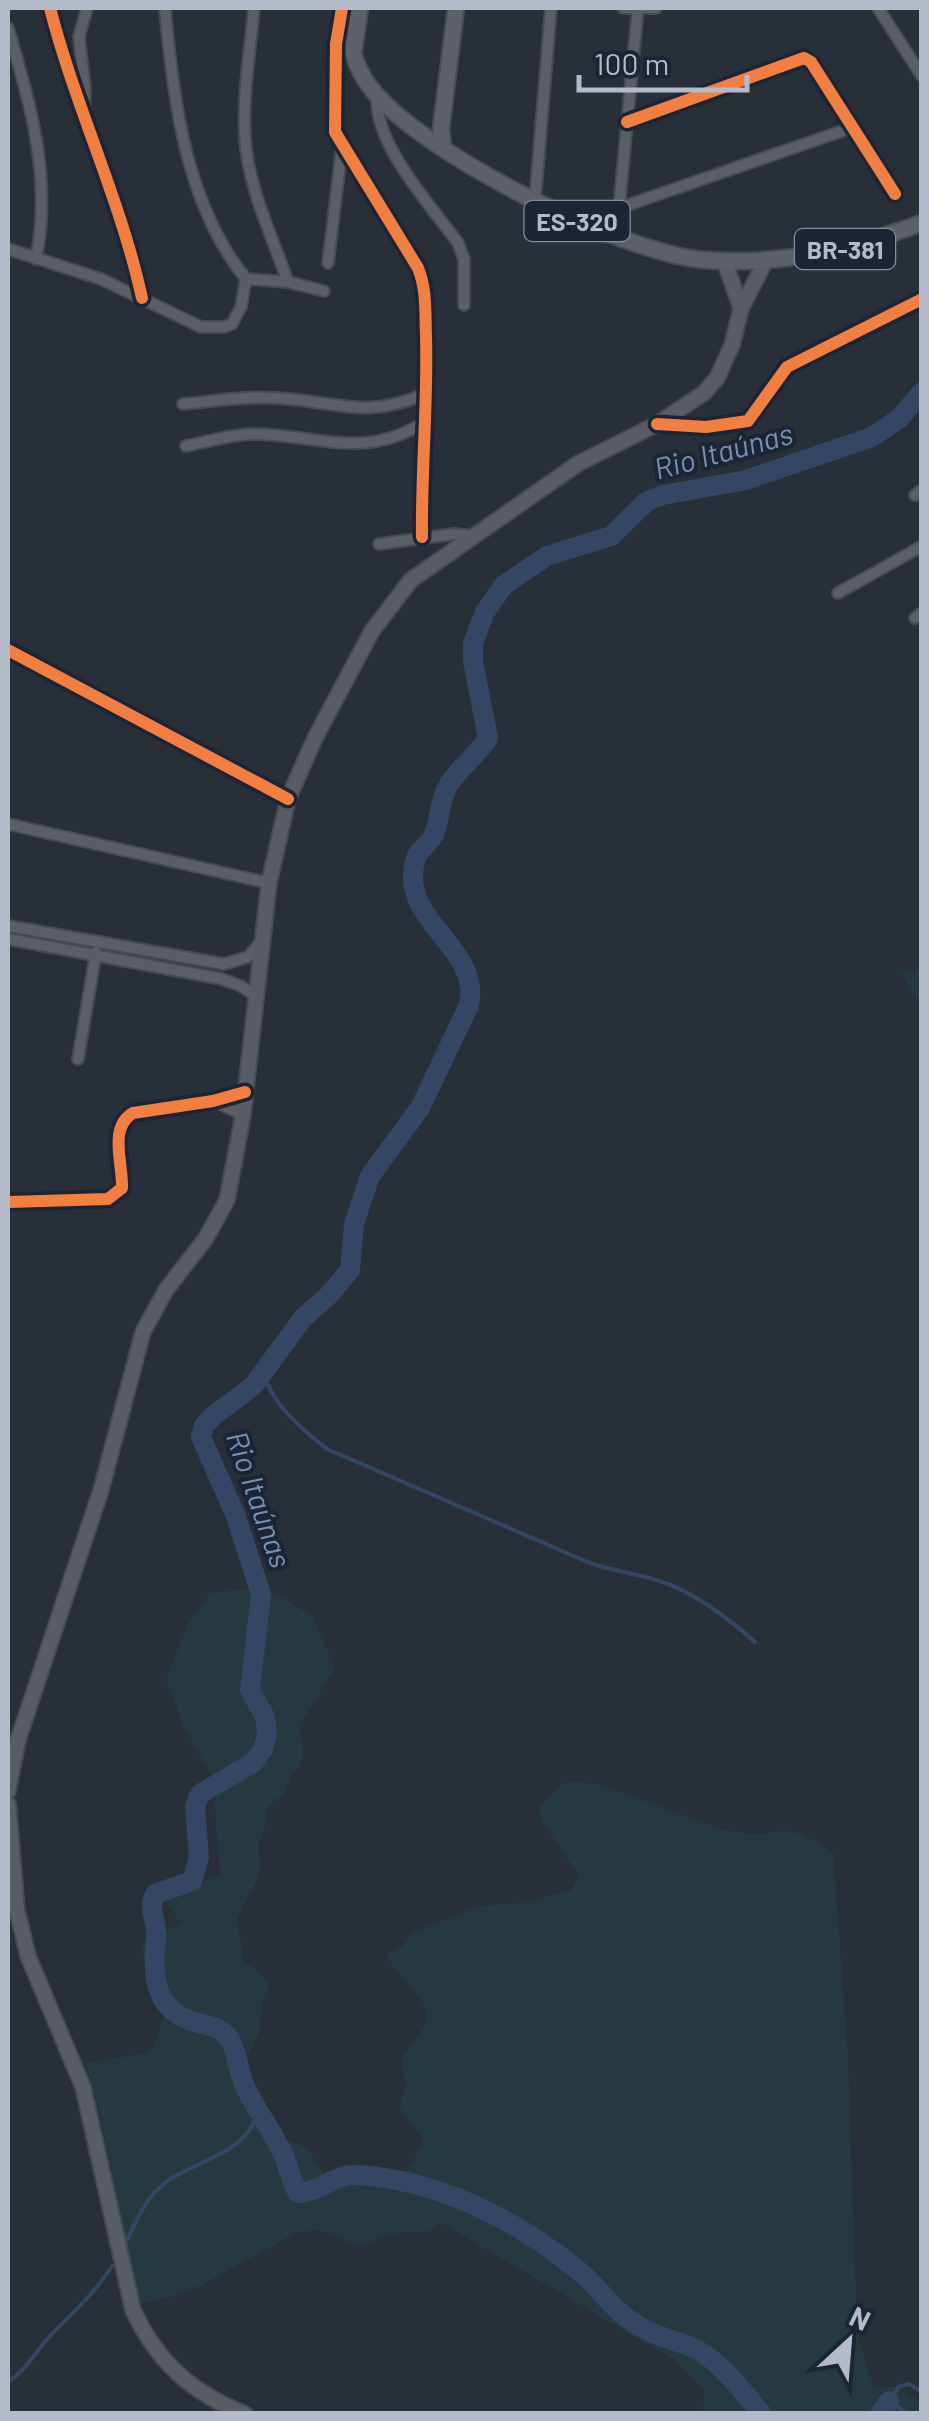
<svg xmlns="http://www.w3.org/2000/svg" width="929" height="2421" font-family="Barlow,sans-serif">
<rect width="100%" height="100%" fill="#292f39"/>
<g fill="#253a40">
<polygon points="906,969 913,973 921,969 921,1001 912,994 902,973"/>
<path d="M251 1588 284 1599 312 1616 335 1668 300 1726 304 1754 299 1767 294 1771 282 1797 274 1800 267 1810 265 1828 259 1842 260 1874 237 1919 244 1962 259 1972 270 1986 262 2002 260 2031 240 2071 265 2134 264 2143C318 2134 305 2161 336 2185L369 2178 388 2184 403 2179 424 2140 405 2117 399 2105 406 2087 401 2060C407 2048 424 2031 427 2020 432 2001 393 1973 386 1954L404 1945 410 1934 479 1906 524 1903 571 1890 579 1875 542 1821 539 1808 561 1785 572 1781 601 1785 717 1828 751 1835 784 1831 802 1834 833 1852 848 2057 857 2335 874 2389 895 2387 921 2401V2413H702L705 2391 673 2359 440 2222C428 2239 414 2229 396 2233 383 2236 372 2243 358 2245L320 2230 297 2232 202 2285 171 2297 141 2303C116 2224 112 2140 85 2063L142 2054 152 2049C162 2024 173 2006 146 1988 145 1936 129 1945 182 1924L158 1893 220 1875 213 1778 184 1727 166 1679 187 1626 210 1593Z"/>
</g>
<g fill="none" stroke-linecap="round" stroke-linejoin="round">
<g stroke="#334664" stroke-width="4">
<path d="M263 1372C273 1406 301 1428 327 1449L590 1563C616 1572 643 1574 668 1584 696 1594 733 1622 755 1642"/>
<path d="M124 2246C134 2227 141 2207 156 2191 187 2159 244 2160 259 2111"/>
<path d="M8 2382C26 2371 35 2352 50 2336 71 2314 96 2292 112 2266"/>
<polyline points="908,2414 889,2401 898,2387 909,2384 922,2392"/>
</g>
<g stroke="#334664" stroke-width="20">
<path d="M762 2414C742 2391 718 2357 689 2346 667 2338 646 2333 627 2318 608 2304 596 2284 578 2270 515 2219 437 2179 355 2175 334 2174 319 2193 298 2193 291 2182 289 2170 285 2158 274 2132 255 2110 244 2084 238 2070 238 2054 230 2040 223 2028 211 2026 198 2023 154 2012 152 1976 156 1938 158 1922 147 1910 155 1894L192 1881 199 1857 195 1806 200 1794 254 1762 263 1749 267 1734 265 1717 250 1690 261 1594 235 1514 201 1437 204 1426 213 1416 253 1386 303 1318 328 1296 350 1270 354 1224 370 1176 420 1108 469 1005C482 947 399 922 415 861 417 851 428 845 433 836 440 823 439 806 445 792 453 772 476 758 488 738L473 661V643L485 612 504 585 547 556 611 536 647 501 663 495 746 480 872 437 900 418 922 392"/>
<polyline points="880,2414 889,2401"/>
</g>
<g stroke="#464a52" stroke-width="14">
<g id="minor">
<path d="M50 8C75 106 120 198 142 298"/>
<path d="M165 8C173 100 186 205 246 279"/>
<path d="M254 8C250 53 241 102 246 148 251 193 273 239 288 282"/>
<path d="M342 8 336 44 335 132 418 268C427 290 425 313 426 336 428 403 421 470 422 537"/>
<polyline points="623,8 656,8"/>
<polyline points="878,8 922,76"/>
<path d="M8 28C31 104 52 180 36 259"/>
<path d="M377 96C374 145 430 204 458 243L464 259V305"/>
<polyline points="84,112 85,88 79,37 87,8"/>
<polyline points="627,122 804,58 811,62 895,194"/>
<polyline points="535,200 551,8"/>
<polyline points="619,208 851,128"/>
<polyline points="612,237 619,208 638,8"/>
<polyline points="8,249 101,279 201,327 224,327 232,324 241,307 246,279"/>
<polyline points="328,263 342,147"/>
<polyline points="246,279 288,282 324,291"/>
<path d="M183 404C214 401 246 396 276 398 339 401 364 421 427 393"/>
<polyline points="658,424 706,427 748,421 787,367 922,299"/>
<path d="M186 446C209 441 233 434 257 434 321 436 367 460 426 421"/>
<polyline points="915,495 922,490"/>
<polyline points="379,544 454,534 473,536"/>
<polyline points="838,593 922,546"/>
<polyline points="915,618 922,613"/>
<polyline points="8,650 288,799"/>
<polyline points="8,824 269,883"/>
<polyline points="8,926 224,964 248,957 260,943"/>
<polyline points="8,939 222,979 241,986 256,996"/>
<polyline points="78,1059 96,952"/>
<polyline points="214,1101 243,1115"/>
<path d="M8 1202 108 1199 122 1188C123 1163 108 1128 133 1113L213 1101 245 1092"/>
</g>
</g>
<g stroke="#464a52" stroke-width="18">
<g id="secondary">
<polyline points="725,262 741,309"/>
<polyline points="8,1791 18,1740 101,1490 143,1332 166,1290 206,1238 227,1200 243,1115 269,883 288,799 316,736 372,631 411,580 579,463 657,424 704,393 717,378 732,345 741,309 765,262"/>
<path d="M8 1804 17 1910 28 1956 83 2087 133 2310C157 2362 192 2393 245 2414"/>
</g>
</g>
<g stroke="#474c56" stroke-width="19">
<g id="primary">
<path d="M346 8C347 34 353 65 370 87 420 153 622 254 705 260 782 266 850 249 922 223"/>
<polyline points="354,49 360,8"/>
<polyline points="443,146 441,129 456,8"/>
</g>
</g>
<use href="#minor" stroke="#5a5e67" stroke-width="10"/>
<use href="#secondary" stroke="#585d65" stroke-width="14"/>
<use href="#primary" stroke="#5c6169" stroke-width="15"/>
<g stroke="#1b2535" stroke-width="19">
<g id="cycleway">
<path d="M50 8C75 106 120 198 142 298"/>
<path d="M342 8 336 44 335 132 418 268C427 290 425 313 426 336 428 403 421 470 422 537"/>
<polyline points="627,122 804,58 811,62 895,194"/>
<polyline points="657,424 706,427 748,421 787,367 922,299"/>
<polyline points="8,650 288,799"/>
<path d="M8 1202 108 1199 122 1188C123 1163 108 1128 133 1113L213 1101 245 1092"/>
</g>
</g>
<use href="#cycleway" stroke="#f27e40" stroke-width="12"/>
</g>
<g text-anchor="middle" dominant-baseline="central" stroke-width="8" stroke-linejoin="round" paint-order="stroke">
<g fill="#1b2535" stroke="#858e9e" stroke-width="2.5">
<rect x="524.5" y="201" width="105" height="40" rx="8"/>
<rect x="795" y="229" width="100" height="40" rx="8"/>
</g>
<g font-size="25" font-weight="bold" fill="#b3bbcb">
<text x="577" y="221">ES-320</text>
<text x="845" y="249">BR-381</text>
</g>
<g font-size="30" font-style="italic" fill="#788fb4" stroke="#1b2535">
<text transform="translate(723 450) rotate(-15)">Rio Itaúnas</text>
<text transform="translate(260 1499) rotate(71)">Rio Itaúnas</text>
</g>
</g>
<rect width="929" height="2421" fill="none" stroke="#b3bbcb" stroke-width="20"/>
<g transform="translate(849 2341) rotate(26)" stroke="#1b2535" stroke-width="8" paint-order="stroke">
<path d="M0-8L18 38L0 25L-18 38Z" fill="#b3bbcb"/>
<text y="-15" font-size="28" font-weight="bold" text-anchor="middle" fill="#b3bbcb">N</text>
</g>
<path d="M579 75v15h168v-15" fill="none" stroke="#b3bbcb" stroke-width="5"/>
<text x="594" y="75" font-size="30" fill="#b3bbcb" stroke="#1b2535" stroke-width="8" paint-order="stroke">100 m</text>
</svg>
